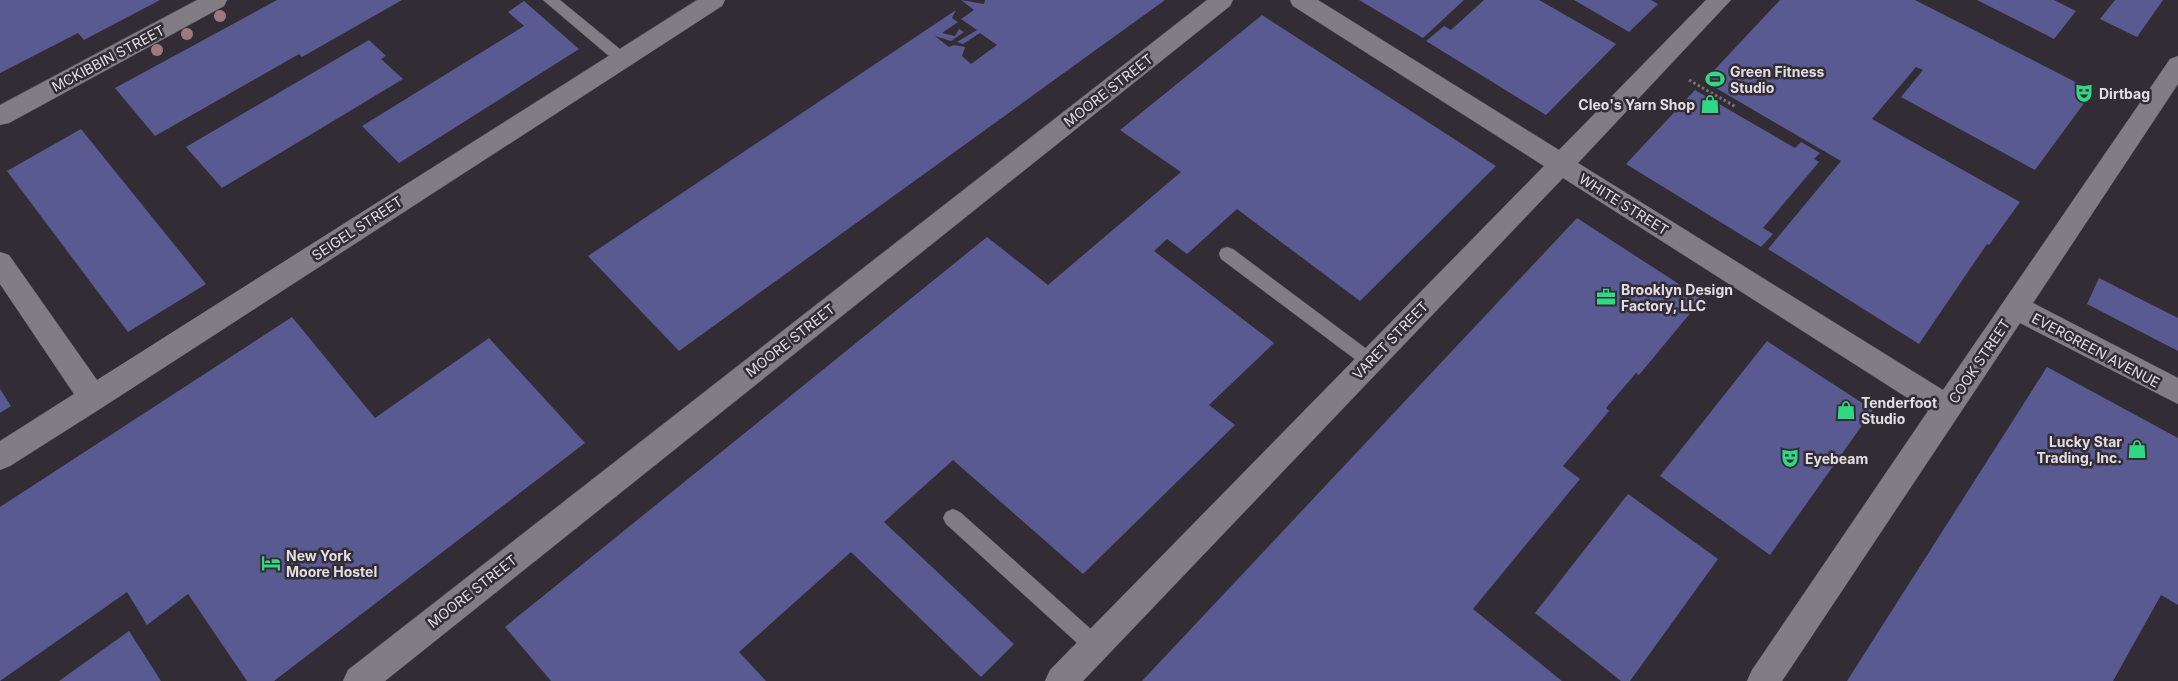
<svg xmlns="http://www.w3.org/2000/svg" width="2178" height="681" font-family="Inter,sans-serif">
<rect width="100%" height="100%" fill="#322c34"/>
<g fill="#5a5a92">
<polygon points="0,0 160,0 84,40 78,33 0,73"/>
<polygon points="277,0 402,0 302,57 299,54 155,136 115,88"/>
<polygon points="961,0 984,4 985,0 1165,0 679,351 588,256 956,10 952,18 958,22 942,33 955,36 959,29 964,32 951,41 935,36 949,47 954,45 965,47 962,56 971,64 997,45 980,33 963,44 957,42 977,30 961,19 974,10"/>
<polygon points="1359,0 1464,0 1423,38"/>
<polygon points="1484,0 1539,0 1616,44 1546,115 1426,41 1444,26 1451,30"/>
<polygon points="1574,0 1651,0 1658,4 1629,32"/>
<polygon points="1780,0 1915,0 2093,91 2035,170 1901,97 1923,70 1916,67 1872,119 2020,202 1989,245 1987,244 1976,260 1919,344 1768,249 1841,161 1704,81"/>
<polygon points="1977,0 2054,0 2076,11 2054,39"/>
<polygon points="2115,0 2163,0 2137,37 2100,19"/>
<polygon points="524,1 579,49 399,163 362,126 524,26 508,12"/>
<polygon points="1262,15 1496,166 1360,301 1237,209 1187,254 1167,239 1154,251 1274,343 1209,405 1235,425 1083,574 953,460 884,522 1014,644 981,677 851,552 739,652 766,681 551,681 505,627 987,237 1048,285 1181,172 1120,130"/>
<polygon points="369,40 386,56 381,59 403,79 222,188 186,147"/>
<polygon points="1695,90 1795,148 1801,142 1820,153 1814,159 1819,162 1763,228 1773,234 1761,247 1626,164"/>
<polygon points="81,129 206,284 128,332 7,171"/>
<polygon points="1577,218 1702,299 1639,375 1636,373 1606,408 1609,411 1563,466 1580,479 1473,609 1562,681 1142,681"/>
<polygon points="2099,278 2178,318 2178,351 2087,304"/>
<polygon points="292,317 375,418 489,338 585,443 274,681 247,681 188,594 147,625 127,592 0,681 0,507"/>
<polygon points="1767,341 1873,410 1770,555 1660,476"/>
<polygon points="2047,367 2178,438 2178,605 2161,595 2113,681 1847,681"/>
<polygon points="0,389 11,406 0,413"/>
<polygon points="1628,494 1718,559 1630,681 1621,681 1535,613"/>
<polygon points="129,631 161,681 59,681"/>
</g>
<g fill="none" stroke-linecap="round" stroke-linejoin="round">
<g stroke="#4e4950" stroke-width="1">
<g id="service">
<polygon points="543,0 560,0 626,54 629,58 626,62 621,64 616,62"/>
<polygon points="1227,247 1233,249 1376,356 1379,361 1376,366 1370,369 1364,366 1221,259 1219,254 1221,249"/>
<polygon points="953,509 960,512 1102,639 1105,646 1102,653 1095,656 1088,653 946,524 943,518 946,512"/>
</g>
</g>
<g stroke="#4e4950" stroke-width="1">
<g id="minor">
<polygon points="197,0 227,0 224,6 9,123 0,125 0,105"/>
<polygon points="697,0 725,0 722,6 103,407 10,466 0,470 0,441 74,394 0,284 0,252 9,255 97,380"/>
<polygon points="1207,0 1233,0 1230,6 385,681 343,681 348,670"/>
<polygon points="1290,0 1318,0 1559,150 1706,0 1731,0 1578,163 1943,390 2170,59 2178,56 2178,84 2033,303 2178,378 2178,404 2020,323 1782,681 1747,681 1752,670 1928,411 1563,178 1083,681 1045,681 1050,670 1544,166 1293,6"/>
</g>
</g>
<polyline stroke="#78737a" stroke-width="3" stroke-dasharray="2.5 2.5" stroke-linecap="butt" points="1689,80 1736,107"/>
<use href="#service" fill="#827c85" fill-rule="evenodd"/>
<use href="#minor" fill="#827c85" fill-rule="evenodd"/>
</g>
<g fill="#9e7a7e">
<circle cx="220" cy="16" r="6"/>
<circle cx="187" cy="34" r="6"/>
<circle cx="157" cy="50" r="6"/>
</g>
<defs>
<g id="stadium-bare" transform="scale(1.5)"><path d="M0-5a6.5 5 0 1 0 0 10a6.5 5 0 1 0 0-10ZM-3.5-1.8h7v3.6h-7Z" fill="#30d883" stroke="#322c34" stroke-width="2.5" paint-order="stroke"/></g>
<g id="theatre-bare" transform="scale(1.5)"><path d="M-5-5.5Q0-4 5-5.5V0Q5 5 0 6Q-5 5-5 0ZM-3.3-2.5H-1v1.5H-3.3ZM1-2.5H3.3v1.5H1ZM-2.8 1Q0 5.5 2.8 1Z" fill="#30d883" stroke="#322c34" stroke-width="2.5" paint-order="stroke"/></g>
<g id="shop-bare" transform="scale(1.5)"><path d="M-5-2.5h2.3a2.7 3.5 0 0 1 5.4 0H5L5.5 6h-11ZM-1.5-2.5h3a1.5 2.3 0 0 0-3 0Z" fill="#30d883" stroke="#322c34" stroke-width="2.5" paint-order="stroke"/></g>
<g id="office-bare" transform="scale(1.5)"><path d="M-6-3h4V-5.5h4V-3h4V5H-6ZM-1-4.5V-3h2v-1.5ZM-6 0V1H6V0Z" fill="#30d883" stroke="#322c34" stroke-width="2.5" paint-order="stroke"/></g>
<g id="hotel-bare" transform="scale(1.5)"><path d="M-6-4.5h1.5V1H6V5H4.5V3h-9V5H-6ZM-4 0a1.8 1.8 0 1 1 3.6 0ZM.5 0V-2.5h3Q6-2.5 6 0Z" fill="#30d883" stroke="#322c34" stroke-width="2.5" paint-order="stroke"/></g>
</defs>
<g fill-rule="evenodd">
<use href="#stadium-bare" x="1715" y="79"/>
<use href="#theatre-bare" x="2084" y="93"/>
<use href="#shop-bare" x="1710" y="104"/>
<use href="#office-bare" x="1606" y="297"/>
<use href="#shop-bare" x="1846" y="410"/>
<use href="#shop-bare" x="2137" y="449"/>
<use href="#theatre-bare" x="1790" y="458"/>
<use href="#hotel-bare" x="271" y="563"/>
</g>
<g text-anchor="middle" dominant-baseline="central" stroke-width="5" stroke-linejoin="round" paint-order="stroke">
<g font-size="14" fill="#e2dee4" stroke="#322c34">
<text transform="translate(108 58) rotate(-28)">MCKIBBIN STREET</text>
<text transform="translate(1108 90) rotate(-38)">MOORE STREET</text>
<text transform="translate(1624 204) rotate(32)">WHITE STREET</text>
<text transform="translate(357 228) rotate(-33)">SEIGEL STREET</text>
<text transform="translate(790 340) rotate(-38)">MOORE STREET</text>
<text transform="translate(1390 340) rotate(-46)">VARET STREET</text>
<text transform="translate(2096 350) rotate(28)">EVERGREEN AVENUE</text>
<text transform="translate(1979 361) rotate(-56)">COOK STREET</text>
<text transform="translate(472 591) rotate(-38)">MOORE STREET</text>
</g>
<g font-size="14" font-weight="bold" fill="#e2dee4" stroke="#322c34" text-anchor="start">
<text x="1730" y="71">Green Fitness<tspan x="1730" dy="16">Studio</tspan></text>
<text x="2099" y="93">Dirtbag</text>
<text x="1695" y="104" text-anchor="end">Cleo's Yarn Shop</text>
<text x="1621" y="289">Brooklyn Design<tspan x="1621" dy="16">Factory, LLC</tspan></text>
<text x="1861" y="402">Tenderfoot<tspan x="1861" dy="16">Studio</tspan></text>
<text x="2122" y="441" text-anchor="end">Lucky Star<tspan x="2122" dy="16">Trading, Inc.</tspan></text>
<text x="1805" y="458">Eyebeam</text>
<text x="286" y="555">New York<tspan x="286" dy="16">Moore Hostel</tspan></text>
</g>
</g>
</svg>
